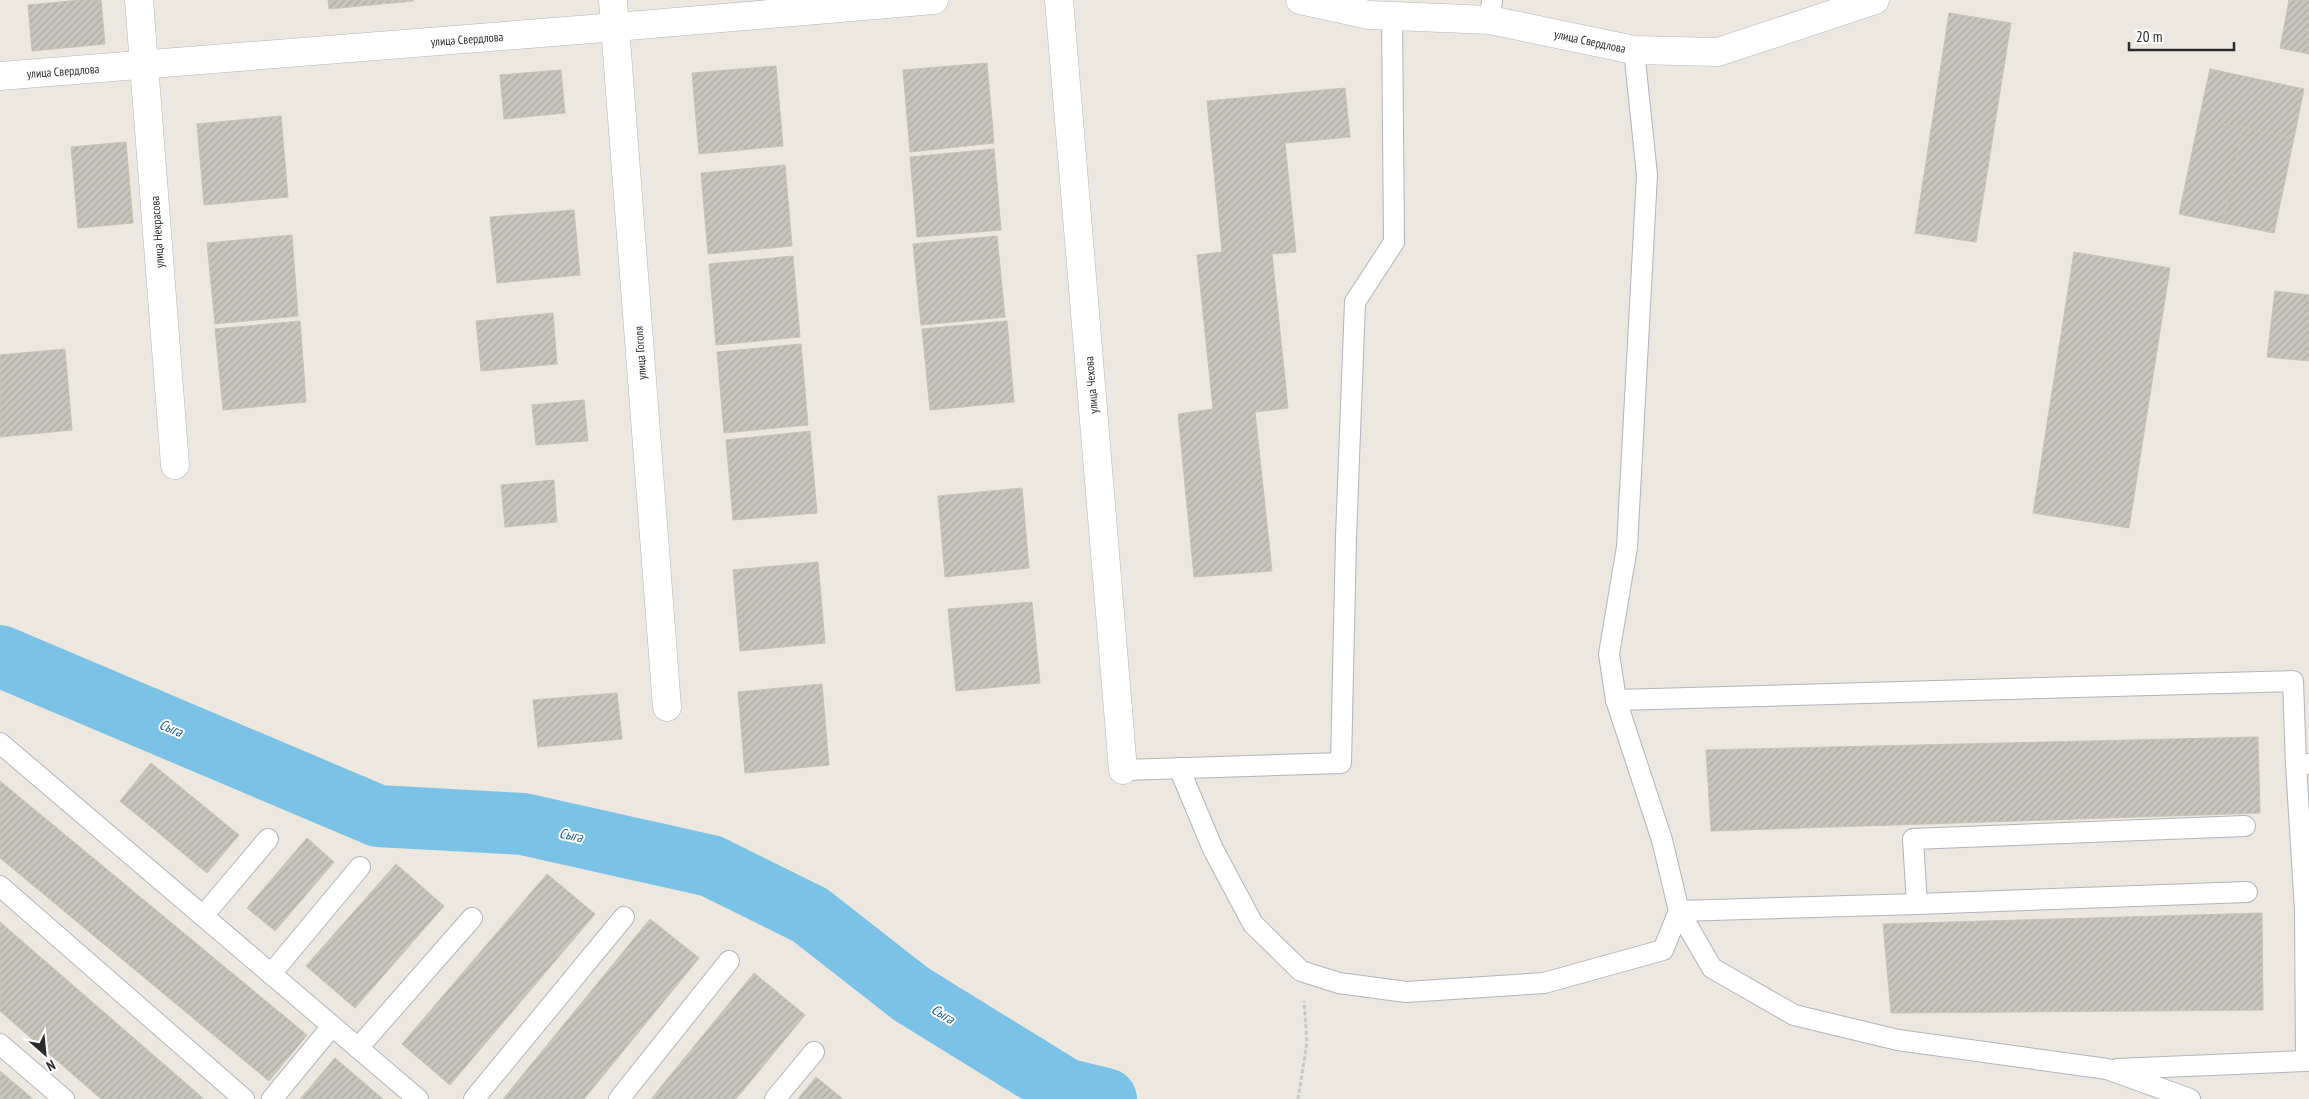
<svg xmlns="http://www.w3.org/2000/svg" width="2309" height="1099" font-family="'PT Sans Narrow',sans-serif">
<defs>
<pattern id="building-hatch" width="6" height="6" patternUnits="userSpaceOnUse" patternTransform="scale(1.25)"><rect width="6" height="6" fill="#c8c5bd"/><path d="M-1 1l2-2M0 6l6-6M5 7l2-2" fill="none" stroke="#aca9a3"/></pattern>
</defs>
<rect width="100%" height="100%" fill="#ece7df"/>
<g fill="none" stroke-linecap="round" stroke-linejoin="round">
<polyline stroke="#7ac3e6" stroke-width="62" points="0,656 378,816 523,824 711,866 810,915 911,994 1065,1089 1106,1099"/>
</g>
<g fill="url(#building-hatch)" stroke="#c7c3b8">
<polygon points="81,0 101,0 105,44 32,51 28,5"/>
<polygon points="328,0 413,0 413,1 329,9"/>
<polygon points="2289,0 2309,0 2309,54 2280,48"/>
<polygon points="1949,13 2011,23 1976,242 1915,233"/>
<polygon points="987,63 994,143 910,152 903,70"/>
<polygon points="776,66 783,146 699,154 692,73"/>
<polygon points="2210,69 2304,89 2294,138 2199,119"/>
<polygon points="561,70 565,113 504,119 500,75"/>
<polygon points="1345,88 1350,137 1285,143 1296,252 1272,254 1288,408 1255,412 1272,571 1194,577 1178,414 1213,409 1197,255 1222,252 1207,101"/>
<polygon points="281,116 288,197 204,205 197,124"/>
<polygon points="2199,119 2243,128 2223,223 2179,214"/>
<polygon points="2243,128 2294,138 2274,233 2223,223"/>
<polygon points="126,142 133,223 78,228 71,147"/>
<polygon points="994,149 1001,230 917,237 910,157"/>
<polygon points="785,165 792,246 708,254 701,173"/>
<polygon points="574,210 580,275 497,283 490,217"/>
<polygon points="292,235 298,316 215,324 207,243"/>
<polygon points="997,236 1005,317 921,325 913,244"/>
<polygon points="2074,252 2170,268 2129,528 2033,513"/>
<polygon points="793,256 800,337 716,345 709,264"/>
<polygon points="2275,291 2309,295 2309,361 2267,357"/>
<polygon points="553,313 557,364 481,371 476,321"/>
<polygon points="300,321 306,402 223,410 215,329"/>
<polygon points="1007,321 1014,402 930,410 922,329"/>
<polygon points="801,344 808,425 724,433 717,352"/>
<polygon points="65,349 72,430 0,437 0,355"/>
<polygon points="584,400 588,441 536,445 532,405"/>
<polygon points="810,431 817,513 733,520 726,440"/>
<polygon points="554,480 557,522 505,527 501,485"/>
<polygon points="1022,488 1029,568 945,577 938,496"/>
<polygon points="818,562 825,643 740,651 733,570"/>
<polygon points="1032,602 1040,683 956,691 948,609"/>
<polygon points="822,684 829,765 745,773 738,692"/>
<polygon points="617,693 622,739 538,747 533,700"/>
<polygon points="2258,737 2260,813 1711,831 1706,750"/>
<polygon points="151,763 239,835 207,873 120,801"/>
<polygon points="0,781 307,1035 269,1081 0,858"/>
<polygon points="307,838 334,862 275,931 247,908"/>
<polygon points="396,864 444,906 355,1008 306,966"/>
<polygon points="547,874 595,914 450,1085 402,1044"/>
<polygon points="2262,913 2263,1010 1891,1013 1883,924"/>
<polygon points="650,919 699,958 584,1099 503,1099"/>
<polygon points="0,922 204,1099 101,1099 0,1011"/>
<polygon points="754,973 805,1015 736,1099 651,1099"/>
<polygon points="335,1058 383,1099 300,1099"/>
<polygon points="0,1071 33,1099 0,1099"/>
<polygon points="816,1077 843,1099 798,1099"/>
</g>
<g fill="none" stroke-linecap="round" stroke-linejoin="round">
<g stroke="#b2b4be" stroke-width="22">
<g id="lane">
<polyline points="1490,20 1492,0"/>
<polyline points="1634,50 1647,175 1627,547 1609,654 1616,700 1662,840 1679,911 1712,968 1794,1015 1898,1040 2107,1069 2190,1099"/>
<polyline points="1616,700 2293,681 2296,765 2309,764"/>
<polyline points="0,743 418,1099"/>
<polyline points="1179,768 1213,849 1253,924 1301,971 1339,983 1406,992 1544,983 1663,950 1679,911 1917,904 1913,839 2245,826"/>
<polyline points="1123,770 1341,763 1346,537 1355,302 1394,242 1392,16"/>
<polyline points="0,886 244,1099"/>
<polyline points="1917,904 2247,892"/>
<polyline points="203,916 268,839"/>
<polyline points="271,974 360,867"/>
<polyline points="0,1044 64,1099"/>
<polyline points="358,1048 472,918"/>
<polyline points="2117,1069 2306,1061 2305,910 2296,765"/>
<polyline points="272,1099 332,1026"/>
<polyline points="474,1099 624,917"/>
<polyline points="619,1099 729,961"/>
<polyline points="775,1099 814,1052"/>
</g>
</g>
<g stroke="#b2b4be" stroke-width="29">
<g id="street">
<polyline points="139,0 175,465"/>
<polyline points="613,0 667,707"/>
<polyline points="1059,0 1123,770"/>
<polyline points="1300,0 1369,15 1490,20 1634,50 1718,52 1875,0"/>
<polyline points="0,76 616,27 934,0"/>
</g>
</g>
<polyline stroke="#c8c8c8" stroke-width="3" stroke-dasharray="4 2.5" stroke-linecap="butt" points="1298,1099 1307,1042 1304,1001"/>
<use href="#lane" stroke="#fff" stroke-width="20"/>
<use href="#street" stroke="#fff" stroke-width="28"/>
</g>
<g text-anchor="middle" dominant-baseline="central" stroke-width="4" stroke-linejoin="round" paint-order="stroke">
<g font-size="12" fill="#2b2b2b" stroke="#fff">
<text transform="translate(467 39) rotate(-4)">улица Свердлова</text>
<text transform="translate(1590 41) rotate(12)">улица Свердлова</text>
<text transform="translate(63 71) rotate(-4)">улица Свердлова</text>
<text transform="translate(157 232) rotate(-94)">улица Некрасова</text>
<text transform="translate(640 353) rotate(-94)">улица Гоголя</text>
<text transform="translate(1091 385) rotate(-95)">улица Чехова</text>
</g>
<g font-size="14" font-style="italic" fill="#186193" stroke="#fff">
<text transform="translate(171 728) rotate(23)">Сыга</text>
<text transform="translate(571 835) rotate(12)">Сыга</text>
<text transform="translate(943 1014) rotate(32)">Сыга</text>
</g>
</g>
<g transform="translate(45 1054) rotate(153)" stroke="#ffffff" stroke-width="4" paint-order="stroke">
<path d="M0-4L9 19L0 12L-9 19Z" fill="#2b2b2b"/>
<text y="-8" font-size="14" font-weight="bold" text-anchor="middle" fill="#2b2b2b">N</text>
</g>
<path d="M2129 42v8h105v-8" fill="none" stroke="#2b2b2b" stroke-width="2.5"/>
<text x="2136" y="42" font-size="15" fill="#2b2b2b" stroke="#ffffff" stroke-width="4" paint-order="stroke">20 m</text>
</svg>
